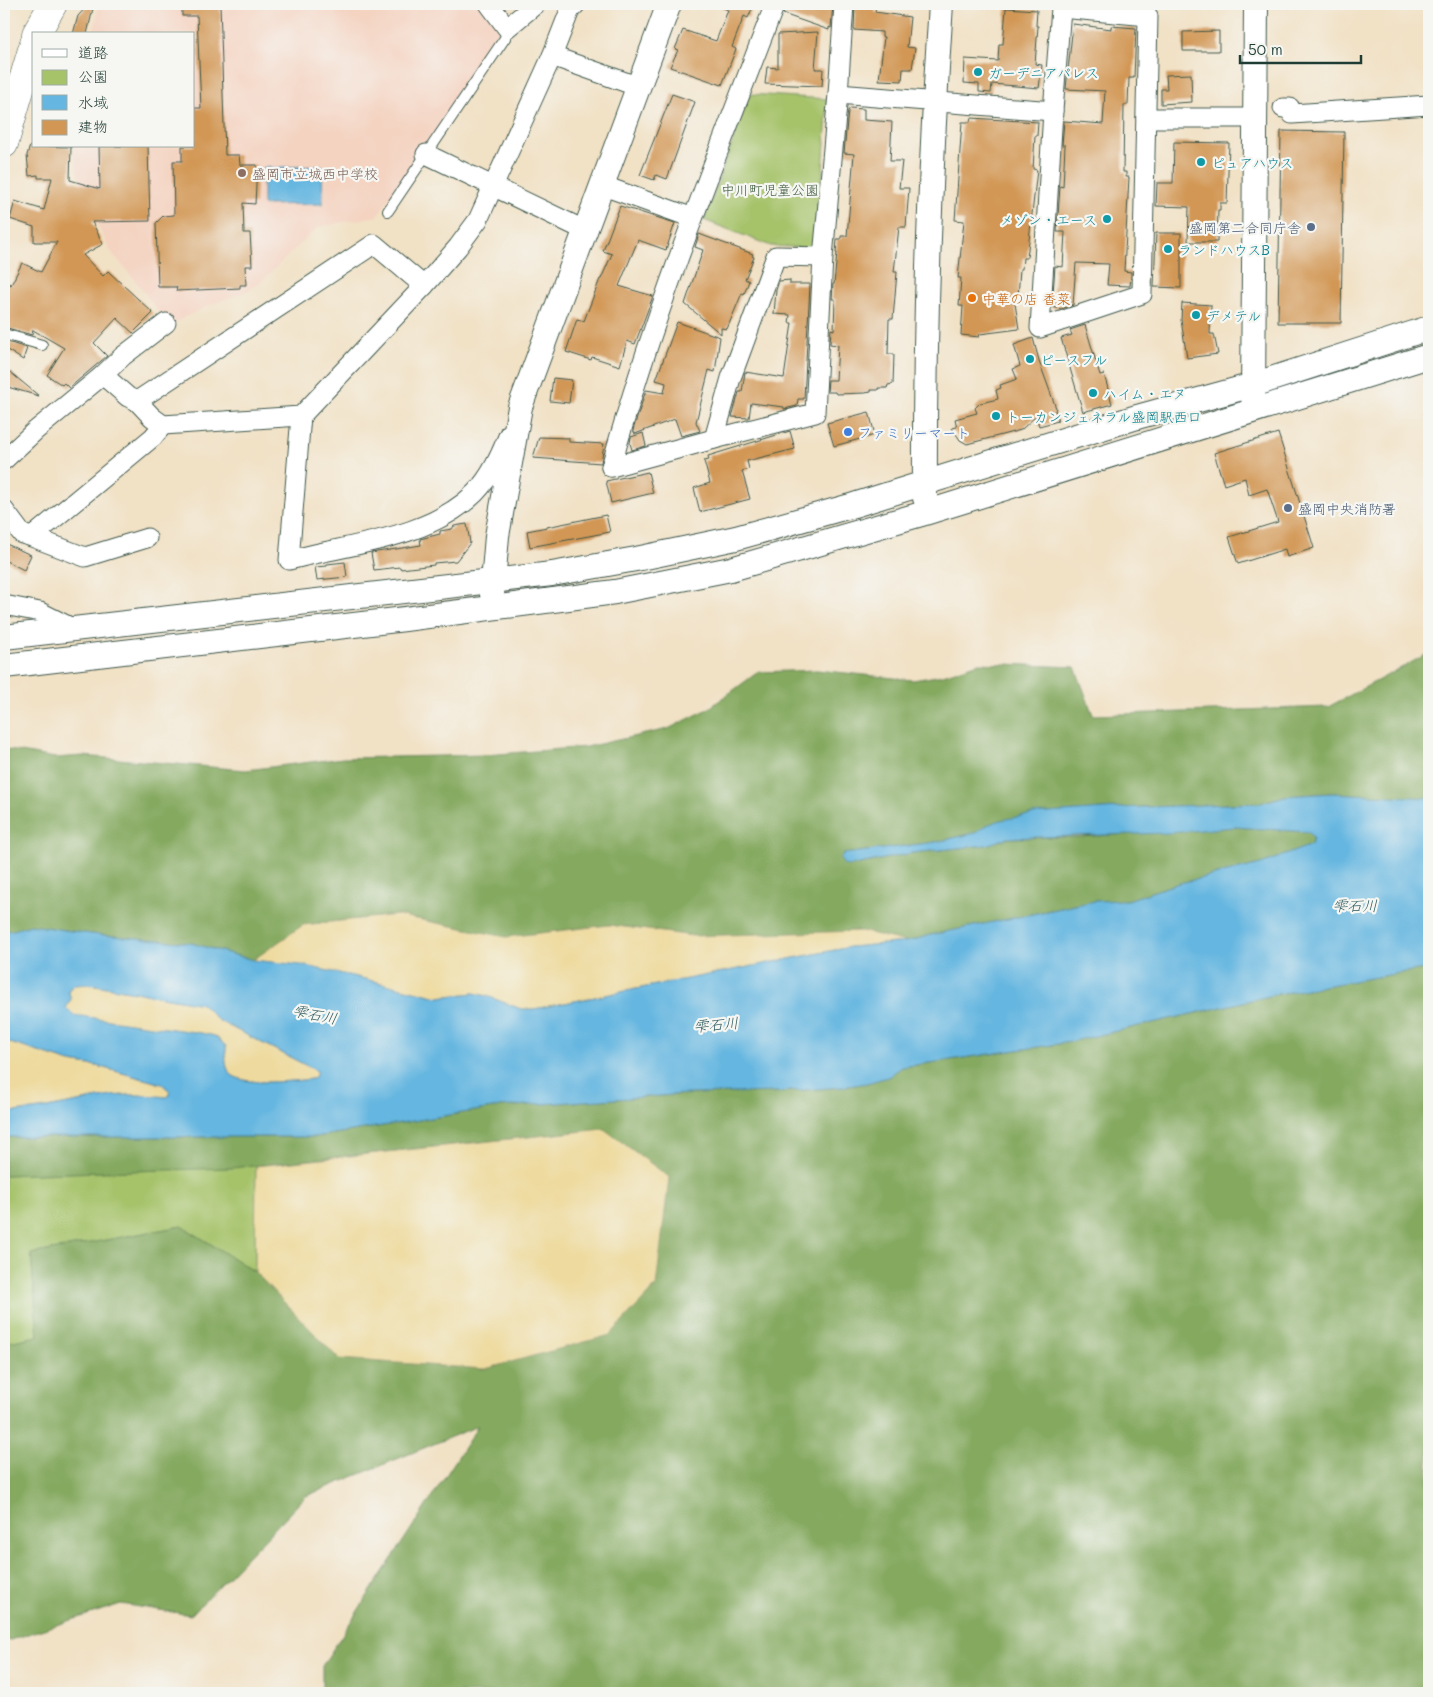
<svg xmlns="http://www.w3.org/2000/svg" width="1433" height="1697" font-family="Mali,'Klee One',sans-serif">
<rect width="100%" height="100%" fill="#f6f6f2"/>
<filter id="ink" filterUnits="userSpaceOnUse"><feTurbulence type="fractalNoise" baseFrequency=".02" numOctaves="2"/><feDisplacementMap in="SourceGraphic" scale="10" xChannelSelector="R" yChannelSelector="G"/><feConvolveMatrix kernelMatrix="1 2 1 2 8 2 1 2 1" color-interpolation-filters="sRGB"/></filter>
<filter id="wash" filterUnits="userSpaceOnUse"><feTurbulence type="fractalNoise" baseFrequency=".0096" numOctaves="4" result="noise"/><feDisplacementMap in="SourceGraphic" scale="20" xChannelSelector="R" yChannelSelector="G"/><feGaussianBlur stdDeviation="1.12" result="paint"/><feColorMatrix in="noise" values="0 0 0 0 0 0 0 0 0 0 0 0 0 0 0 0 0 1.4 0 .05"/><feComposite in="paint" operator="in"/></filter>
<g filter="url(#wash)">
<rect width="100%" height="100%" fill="#f1e1c5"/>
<polygon fill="#f4d3c1" points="99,4 480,4 503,35 377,216 318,227 263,280 247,291 207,306 169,326 141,288 109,249 83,195 73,151 74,146 194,146 194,34 93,34"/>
<g fill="#a6c36a" stroke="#62804f">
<polygon points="750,94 828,99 818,243 812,248 771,246 704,220"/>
<polygon points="256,1166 255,1272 182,1226 31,1254 38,1336 4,1343 4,1175"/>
</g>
<g fill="#84a95e" stroke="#527349">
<polygon points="1429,653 1429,798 1428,799 1332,793 1285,796 1261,803 1117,808 1034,814 987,825 975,833 936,842 844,854 850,866 912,853 986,845 1007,838 1081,837 1235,827 1308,832 1313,837 1311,845 1261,864 1176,884 1128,900 1095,901 931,935 907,942 861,931 693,936 609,925 506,937 397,915 303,925 253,960 191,943 91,934 31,925 10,931 4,929 4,749 55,758 83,756 246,770 343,758 486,755 586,747 668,729 708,709 758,672 817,670 913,680 943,675 979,663 1075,667 1093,715 1328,707"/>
<polygon points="1429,968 1429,1693 322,1693 322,1666 478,1426 306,1496 191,1615 121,1604 4,1642 4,1343 38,1336 31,1254 182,1226 255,1272 339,1359 485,1369 610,1334 656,1286 604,1129 232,1168 4,1175 4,1137 315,1137 499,1107 688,1094 779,1092 842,1087 867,1083 888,1077 902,1067 1065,1043 1278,994"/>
</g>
<g fill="#eeda9e" stroke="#868c69">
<polygon points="397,915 506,937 609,925 693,936 861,931 907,942 850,947 534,1009 521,1009 487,996 474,993 438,997 357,977 253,960 303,925"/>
<path d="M90 984 202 1004 219 1021 317 1071 315 1077 312 1079C296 1081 241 1087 230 1073 224 1065 226 1055 226 1046L215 1036 201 1033 74 1016 66 1008 71 999 68 990 74 985Z"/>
<path d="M4 1041 70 1062 97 1066 162 1084 170 1091V1095L167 1097C149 1096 130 1094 112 1096 76 1101 41 1112 4 1112Z"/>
<polygon points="604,1129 669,1177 656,1286 610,1335 485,1369 339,1359 255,1272 256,1166"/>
</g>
<g fill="#65b6e0" stroke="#427a8a" fill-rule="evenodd">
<polygon points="322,166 323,204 263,205 263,168"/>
<path d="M1332 793 1429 798V968L1278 994 1065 1043 902 1067 888 1077 867 1083 842 1087 779 1092 688 1094 499 1107 315 1137H4V1112C41 1112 76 1101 112 1096 130 1094 149 1095 167 1097L170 1095V1091L162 1084 97 1066 70 1062 4 1041V929L10 931 31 925 91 934 191 943 253 960 301 965 357 977 438 997 474 993 487 996 521 1009H534L850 947 907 942 931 935 1095 901 1128 900 1176 884 1261 864 1311 845 1313 837 1308 832 1235 827 1170 833 1007 838 986 845 912 853 850 866 844 865 840 858 844 854 936 842 975 833 987 825 1001 820 1034 814 1117 808 1261 803 1285 796ZM90 984 202 1004 219 1021 317 1071 315 1077 312 1079C295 1081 241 1087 230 1073 224 1065 226 1055 226 1046L215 1036 201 1033 74 1015 66 1008 71 999 68 990 74 985Z"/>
</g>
<g id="blocks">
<g fill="#d29755">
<polygon points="89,4 94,4 87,34 73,34 78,16"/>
<polygon points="182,4 220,4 225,155 239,155 240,165 257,165 255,204 243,203 244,233 250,233 252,266 245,266 246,285 240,285 240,288 176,291 177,287 158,287 156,223 163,216 174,215 173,161 182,161 182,146 194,146 194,108 201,108 197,16 182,16"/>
<polygon points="714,4 754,4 748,18 744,16 732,47 736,49 722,85 670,67 678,50 675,49 683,30 716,41 728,10"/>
<polygon points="786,4 833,4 831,28 829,27 829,30 783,14"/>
<polygon points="855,4 876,4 875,12 910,17 907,47 915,48 912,69 903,69 902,81 879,80 884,37 882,37 882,32 854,30"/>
<polygon points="1006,8 1037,10 1036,26 1038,26 1035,64 1042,65 1039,88 992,84 991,93 979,92 979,84 964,83 965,59 998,61 999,44 1003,44"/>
<polygon points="1073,24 1111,29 1111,26 1136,28 1134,78 1129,78 1128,105 1124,105 1123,172 1126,172 1126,177 1129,177 1124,271 1131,272 1131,276 1130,286 1107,285 1109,264 1076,263 1073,305 1061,309 1052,307 1055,266 1063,267 1065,232 1057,232 1060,186 1063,187 1065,145 1062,145 1064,121 1103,124 1105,91 1066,89"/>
<polygon points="1219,31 1219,51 1183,51 1183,32"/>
<polygon points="818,32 815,69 823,69 822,86 765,84 767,67 778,68 778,34"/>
<polygon points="1191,74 1192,102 1161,104 1161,89 1167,89 1166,75"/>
<polygon points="672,94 695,102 667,179 656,175 654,180 640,175"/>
<polygon points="850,108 864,109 864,120 892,122 890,161 902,161 899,188 909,188 906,227 899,227 894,272 897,272 893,319 889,319 888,354 894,354 893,384 888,385 887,388 878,388 878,390 871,390 871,392 865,393 836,394 835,392 827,392 828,380 836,380 838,345 830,344 831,329 834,330 835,299 832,299 833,284 834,284 837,253 836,253 837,239 841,239 841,236 847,236 854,154 844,153 848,111"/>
<polygon points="971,118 1038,122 1037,136 1035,136 1033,169 1037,170 1027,258 1023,258 1022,269 1020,269 1018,297 1014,297 1019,329 980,334 979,337 961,335 963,306 959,306 961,278 958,278 964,221 955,220 962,122 970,122"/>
<polygon points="1281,131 1344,132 1341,323 1278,323"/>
<polygon points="1174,142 1229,143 1227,203 1220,203 1220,210 1218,210 1217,242 1188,242 1189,207 1156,206 1157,183 1173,183"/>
<polygon points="30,146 71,147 70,180 100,189 99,146 148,146 150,221 92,222 103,244 83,255 103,276 108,271 153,313 133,333 117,318 94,343 107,356 69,388 64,383 62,385 47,375 64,348 33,330 32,335 4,327 4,280 11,285 22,263 41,272 57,242 34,242 34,227 10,219 15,201 44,210 52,178 38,178 38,175 29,176 27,155"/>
<polygon points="620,206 675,223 666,250 638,240 619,286 653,296 635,344 627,341 620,366 592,357 591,360 566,352 577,319 584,321 600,279 601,279 612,254 603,251"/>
<polygon points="1156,233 1181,233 1181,288 1154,287"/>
<polygon points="699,234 753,254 752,256 754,257 745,279 749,281 744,294 742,293 727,329 721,328 721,334 685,304 703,250 695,247"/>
<polygon points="790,280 790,284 810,284 804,399 798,399 797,406 784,409 784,407 751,403 749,418 732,417 739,392 742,392 745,372 784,378 792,323 789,323 790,315 774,314 776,290 779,281"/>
<polygon points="1182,303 1211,305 1210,334 1214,334 1218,354 1187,358 1181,320"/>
<polygon points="677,322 720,337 715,372 709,370 696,422 700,431 681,436 675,419 635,434 633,430 646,390 664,393 666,383 656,380"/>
<polygon points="1085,325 1100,375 1104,374 1112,404 1083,412 1061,338 1072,335 1070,330"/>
<polygon points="1033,338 1040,364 1056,408 1055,410 1058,421 1039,426 1036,416 1021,430 967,444 960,440 952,428 957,427 955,419 977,413 975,408 980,403 998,399 996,390 1001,388 1000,385 1017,379 1013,369 1020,366 1014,345"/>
<polygon points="4,341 27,348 23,360 4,348"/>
<polygon points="4,367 39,396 4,386"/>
<polygon points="553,378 572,380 569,403 550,401"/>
<polygon points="869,412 875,435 834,446 827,423"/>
<polygon points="790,431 795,449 747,461 749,469 742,471 750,499 700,512 694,488 710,483 704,461 709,460 708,456"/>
<polygon points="643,433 646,446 632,450 630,443 631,437"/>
<polygon points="1278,433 1314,548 1287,557 1285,549 1238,564 1229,537 1278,522 1267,489 1249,495 1245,478 1224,485 1214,453"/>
<polygon points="539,437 569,438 569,442 604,444 601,463 533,458"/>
<polygon points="648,472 653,493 611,503 606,481"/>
<polygon points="606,515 610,532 530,547 527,531"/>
<polygon points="467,524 470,543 456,561 434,563 434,565 401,569 400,567 374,570 371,553 421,545 420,539 440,534 440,531 452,529 454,526"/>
<polygon points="4,543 31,555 24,570 4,560"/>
<polygon points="345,562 347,577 317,580 315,567 327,566 327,564"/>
</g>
</g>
</g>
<g filter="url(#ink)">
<use href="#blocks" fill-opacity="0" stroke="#3e564a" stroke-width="1"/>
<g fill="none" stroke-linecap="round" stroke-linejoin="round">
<g stroke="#3e564a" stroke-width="12">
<g id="service">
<polyline points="388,211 505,38 507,28"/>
<polyline points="4,334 42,345"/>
</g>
</g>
<g stroke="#3e564a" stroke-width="21">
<g id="minor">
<polyline points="489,4 507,28 536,4"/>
<polygon points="1061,8 1148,16 1142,294 1040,328 1053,111"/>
<polyline points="552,56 639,87"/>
<polyline points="838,94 1053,111"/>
<polyline points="1283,108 1290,108 1292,114 1429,105"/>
<polyline points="1146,118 1255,118"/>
<polyline points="426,154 584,230"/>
<polyline points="601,185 693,218"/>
<polyline points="103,375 123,356 166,323"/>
<polyline points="137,401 374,244 424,286"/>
<path d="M301 416 289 560C349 544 429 539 475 493 491 477 501 454 509 434"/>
<polyline points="714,439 731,378 776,256 823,257"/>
<polyline points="4,460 35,431 103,375 128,397 137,401 152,417 163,425 301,416 424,286 458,247 478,220 552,56 570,10 576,4"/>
<polyline points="611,467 714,439 815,413 823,257 838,94 844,4"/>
<path d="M611 467C655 309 716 157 775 4"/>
<polyline points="4,510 22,534 32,537 85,557 147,538"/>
<polyline points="32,537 153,437 163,425"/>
<polyline points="4,605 40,612 74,629"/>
</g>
</g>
<g stroke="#3e564a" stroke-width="26">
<g id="tertiary">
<polyline points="1253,398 1256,4"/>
<path d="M925 498C924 333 930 168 941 4"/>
<polyline points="492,595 497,536 520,407 669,4"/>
<polyline points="4,637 552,574 636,559 736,538 854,505 1137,417 1253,385 1429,328"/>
<polyline points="4,666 405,619 615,592 731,569 925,513 1429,356"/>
</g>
</g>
<g stroke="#3e564a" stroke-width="29">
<g id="primary">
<polyline points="36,34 53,4"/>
<polyline points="4,144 34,43"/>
</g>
</g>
<use href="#service" stroke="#fff" stroke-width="10"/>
<use href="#minor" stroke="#fff" stroke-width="19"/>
<use href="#tertiary" stroke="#fff" stroke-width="24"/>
<use href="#primary" stroke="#fff" stroke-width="28"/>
</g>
</g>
<g fill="#0f9aa8" stroke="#f6f6f2" stroke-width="2">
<circle cx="978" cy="72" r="5"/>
<circle cx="1201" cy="162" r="5"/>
<circle cx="1107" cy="219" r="5"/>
<circle cx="1168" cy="249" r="5"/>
<circle cx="1196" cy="315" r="5"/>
<circle cx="1030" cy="359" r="5"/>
<circle cx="1093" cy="393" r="5"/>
<circle cx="996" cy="416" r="5"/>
</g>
<circle fill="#8d6e63" stroke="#f6f6f2" stroke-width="2" cx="242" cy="173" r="5"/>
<g fill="#5c6f8a" stroke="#f6f6f2" stroke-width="2">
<circle cx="1311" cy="227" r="5"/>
<circle cx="1288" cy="508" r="5"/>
</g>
<circle fill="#e8710a" stroke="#f6f6f2" stroke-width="2" cx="972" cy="298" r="5"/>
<circle fill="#3f7fe0" stroke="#f6f6f2" stroke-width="2" cx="848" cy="432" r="5"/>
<g text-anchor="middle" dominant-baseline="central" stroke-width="4.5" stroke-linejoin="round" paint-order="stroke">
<g font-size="14" fill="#0d838f" stroke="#f6f6f2" text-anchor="start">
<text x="988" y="72">ガーデニアパレス</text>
<text x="1211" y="162">ピュアハウス</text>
<text x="1097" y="219" text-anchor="end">メゾン・エース</text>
<text x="1178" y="249">ランドハウスB</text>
<text x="1206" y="315">デメテル</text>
<text x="1040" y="359">ピースフル</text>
<text x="1103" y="393">ハイム・エヌ</text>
<text x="1006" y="416">トーカンジェネラル盛岡駅西口</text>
</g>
<g font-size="14" fill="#785e54" stroke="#f6f6f2" text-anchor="start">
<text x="252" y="173">盛岡市立城西中学校</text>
</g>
<g font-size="14" fill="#415e42" stroke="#f6f6f2">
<text x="770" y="189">中川町児童公園</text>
</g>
<g font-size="14" fill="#4e5e75" stroke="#f6f6f2" text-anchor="end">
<text x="1301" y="227">盛岡第二合同庁舎</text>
<text x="1298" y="508" text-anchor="start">盛岡中央消防署</text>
</g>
<g font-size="14" fill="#c56008" stroke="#f6f6f2" text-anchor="start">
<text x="982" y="298">中華の店 香菜</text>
</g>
<g font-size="14" fill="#366cbe" stroke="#f6f6f2" text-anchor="start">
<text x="858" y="432">ファミリーマート</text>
</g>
<g font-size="15" font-style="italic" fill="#305b5f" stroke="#f6f6f2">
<text x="1355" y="905">雫石川</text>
<text transform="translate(315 1014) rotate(11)">雫石川</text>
<text transform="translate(716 1024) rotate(-5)">雫石川</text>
</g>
</g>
<rect width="1433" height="1697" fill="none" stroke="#f6f6f2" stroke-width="20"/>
<rect x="32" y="32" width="162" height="115" fill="#f6f6f2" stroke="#a0aca6"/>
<rect x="42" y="49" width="25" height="8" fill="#ffffff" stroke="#a0aca6"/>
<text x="78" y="58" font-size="15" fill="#1f3d34">道路</text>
<rect x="42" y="70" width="25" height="15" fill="#a6c36a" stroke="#a0aca6"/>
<text x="78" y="82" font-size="15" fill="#1f3d34">公園</text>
<rect x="42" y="95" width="25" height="15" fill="#65b6e0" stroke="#a0aca6"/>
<text x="78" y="108" font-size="15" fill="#1f3d34">水域</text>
<rect x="42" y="120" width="25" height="15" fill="#d29755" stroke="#a0aca6"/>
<text x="78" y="132" font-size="15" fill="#1f3d34">建物</text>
<path d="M1240 55v8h121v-8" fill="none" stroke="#1f3d34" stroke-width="2.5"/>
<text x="1248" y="55" font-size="15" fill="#1f3d34" stroke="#f6f6f2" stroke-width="4" paint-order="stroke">50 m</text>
</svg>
